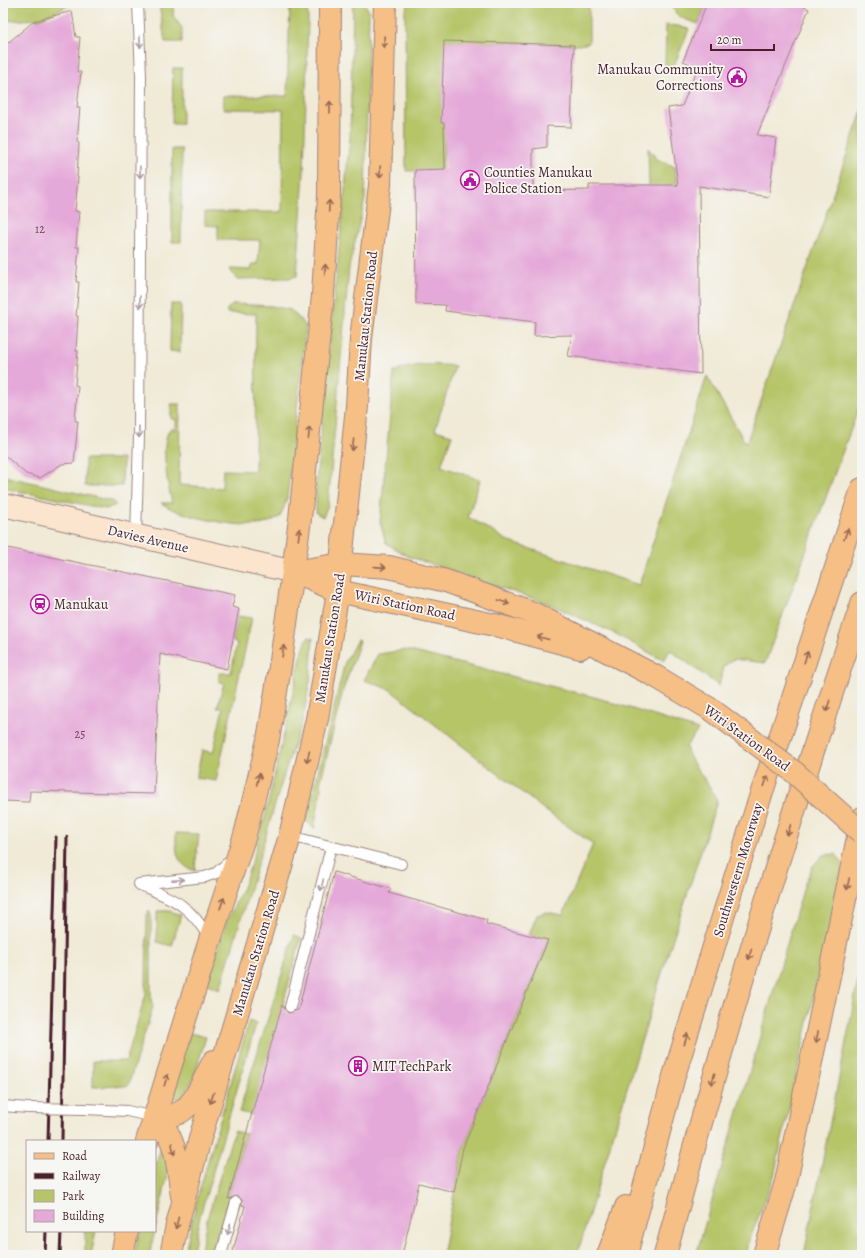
<svg xmlns="http://www.w3.org/2000/svg" width="865" height="1258" font-family="Alegreya,serif">
<rect width="100%" height="100%" fill="#f6f6f2"/>
<filter id="ink" filterUnits="userSpaceOnUse"><feTurbulence type="fractalNoise" baseFrequency=".025" numOctaves="2"/><feDisplacementMap in="SourceGraphic" scale="8" xChannelSelector="R" yChannelSelector="G"/><feConvolveMatrix kernelMatrix="1 2 1 2 8 2 1 2 1" color-interpolation-filters="sRGB"/></filter>
<filter id="wash" filterUnits="userSpaceOnUse"><feTurbulence type="fractalNoise" baseFrequency=".012" numOctaves="4" result="noise"/><feDisplacementMap in="SourceGraphic" scale="16" xChannelSelector="R" yChannelSelector="G"/><feGaussianBlur stdDeviation="0.9" result="paint"/><feColorMatrix in="noise" values="0 0 0 0 0 0 0 0 0 0 0 0 0 0 0 0 0 1.4 0 .05"/><feComposite in="paint" operator="in"/></filter>
<g filter="url(#wash)">
<rect width="100%" height="100%" fill="#f0ead6"/>
<g fill="#b5c568" stroke="#80724a">
<polygon points="3,3 74,3 40,19 3,21"/>
<polygon points="159,3 174,3 173,16 182,28 182,42 165,42"/>
<polygon points="290,3 307,3 308,18 304,172 297,276 289,278 236,279 230,269 251,270 252,264 258,264 260,240 218,240 218,226 205,225 205,212 282,212 283,110 223,109 223,96 287,96"/>
<polygon points="353,3 364,3 369,11 365,199 349,267 328,505 323,517 316,513 316,482 350,138"/>
<polygon points="409,3 589,3 589,43 579,45 449,42 447,123 442,170 406,171 405,11"/>
<path d="M673 3H707L698 24C686 19 673 18 673 3Z"/>
<polygon points="666,25 678,26 689,29 673,68 665,69"/>
<polygon points="173,68 182,68 182,124 172,124"/>
<path d="M862 111V399L765 663 734 659 723 667 719 686 670 650 664 661 616 634 549 604 407 556 386 543 380 522 394 372C415 363 433 364 455 366L435 430 452 435 441 466 480 480 468 517 510 542 639 585 707 376 746 444Z"/>
<polygon points="648,148 657,159 675,167 677,187 649,186"/>
<polygon points="172,149 182,149 181,242 172,242"/>
<polygon points="171,304 181,304 180,352 170,351"/>
<path d="M234 304 272 306 291 310 306 326 287 499 280 517C274 519 268 523 263 524 241 529 178 516 161 503H172C168 486 159 444 170 429H176V419H171V404H180L179 485 222 488 223 470 255 471 256 314 227 313V309Z"/>
<polygon points="85,459 123,459 122,486 85,486"/>
<polygon points="4,476 112,501 116,505 106,509 101,508 13,490 3,487"/>
<polygon points="237,616 252,618 216,781 196,778 202,750 213,753 223,708 217,708 224,683 219,682 219,673 231,673 237,643 233,642"/>
<polygon points="308,637 313,638 310,682 302,723 286,768 220,989 207,984 227,920 242,890 252,862 265,817 302,653"/>
<polygon points="357,640 360,641 343,690 320,784 321,790 314,829 306,821 345,662"/>
<path d="M406 650 598 698 698 730 686 747C691 767 710 781 717 801L660 979 577 1255H442L463 1148 548 941 529 935 537 915 546 912 563 915 593 844 546 811 389 689 364 680 378 654Z"/>
<path d="M176 833 199 834 195 868 196 871C175 865 176 851 176 833Z"/>
<polygon points="836,854 843,864 774,1176 750,1239 746,1255 696,1255 805,883 813,866 823,855"/>
<polygon points="149,911 151,915 151,999 153,1007 128,1086 93,1087 93,1061 126,1061 146,994 147,915"/>
<polygon points="157,911 169,911 181,915 172,946 157,942"/>
<polygon points="294,935 301,938 253,1115 239,1112"/>
<polygon points="862,961 862,1255 804,1255"/>
<polygon points="249,1021 256,1024 200,1216 192,1255 184,1255 198,1195"/>
<polygon points="190,1033 206,1037 193,1080 182,1097 176,1098 175,1096 176,1077"/>
<polygon points="234,1131 246,1134 213,1255 200,1255 207,1219"/>
<polygon points="163,1141 168,1174 155,1230 155,1167"/>
<polygon points="85,1231 96,1231 91,1255 85,1255"/>
<polygon points="140,1231 155,1231 149,1255 134,1255"/>
</g>
<g id="blocks">
<g fill="#e5a9d9">
<polygon points="707,3 794,3 809,9 757,135 776,138 769,197 699,186 701,374 568,356 572,335 534,336 535,322 445,311 446,305 416,304 415,170 445,169 444,123 441,123 444,41 574,45 571,127 547,126 547,147 533,149 533,191 589,190 589,185 678,185 668,108 682,106 698,67 683,61"/>
<polygon points="72,11 76,37 80,37 77,72 81,72 77,107 80,107 77,142 79,143 77,177 78,177 75,211 79,212 76,247 79,247 76,282 79,282 76,316 78,316 76,351 78,351 75,385 78,386 75,421 78,421 74,463 62,464 40,478 26,474 3,454 3,47 34,21"/>
<polygon points="3,547 235,595 232,607 239,609 227,669 160,654 154,794 30,791 29,802 3,801"/>
<polygon points="334,872 391,889 389,893 487,920 486,924 548,940 463,1148 454,1192 419,1183 402,1255 232,1255 245,1206 242,1205 242,1200 238,1196 228,1199 282,1005 288,1013 298,1010"/>
</g>
</g>
</g>
<g filter="url(#ink)">
<use href="#blocks" fill-opacity="0" stroke="#9d8480" stroke-width="1"/>
<g fill="none" stroke-linecap="round" stroke-linejoin="round">
<g stroke="#9d8480" stroke-width="12">
<g id="service">
<polyline points="136,536 139,436 141,76 138,3"/>
<polyline points="290,836 401,864"/>
<polyline points="139,884 205,877 216,873 232,859"/>
<path d="M140 885C174 899 190 905 209 938"/>
<polyline points="290,1007 331,847"/>
<polyline points="3,1106 28,1108"/>
<polyline points="85,1109 127,1111 154,1117"/>
<polyline points="221,1255 236,1202"/>
</g>
</g>
<g stroke="#9d8480" stroke-width="24">
<polyline id="secondary" points="3,505 294,572"/>
</g>
<g stroke="#9d8480" stroke-width="24">
<g id="primary">
<polyline points="294,572 341,564 389,567 446,581 533,613 655,676 712,710"/>
<polyline points="294,572 338,591 499,626 580,648"/>
<path d="M154 1117C160 1116 167 1116 173 1115 195 1110 203 1078 214 1061"/>
<path d="M154 1117C177 1133 178 1170 182 1196"/>
<polyline points="147,1141 210,940 245,835 268,740 281,661 300,519 323,295 329,196 330,3"/>
<polyline points="122,1255 127,1231"/>
<polyline points="171,1255 177,1225 201,1135 290,836 317,719 338,591 357,406 361,339 380,185 385,3"/>
</g>
</g>
<g stroke="#9d8480" stroke-width="24">
<g id="motorway">
<polyline points="608,1255 626,1207"/>
<polyline points="626,1255 674,1076 755,813 862,489"/>
<path d="M665 1255C723 1036 789 818 862 603"/>
<polyline points="764,1255 786,1182 862,818"/>
</g>
</g>
<use href="#service" stroke="#fff" stroke-width="10"/>
<use href="#secondary" stroke="#fbe5cf" stroke-width="22"/>
<use href="#primary" stroke="#f5bf86" stroke-width="22"/>
<use href="#motorway" stroke="#f5bf86" stroke-width="22"/>
<g stroke="#4a1f2b" stroke-width="3">
<polyline points="48,1141 56,837"/>
<polyline points="62,1141 67,837"/>
<polyline points="45,1255 46,1231"/>
<polyline points="60,1255 61,1231"/>
</g>
<g stroke="#9d8480" stroke-width="12" stroke-linecap="butt">
<polyline id="service-bridge" points="28,1108 85,1109"/>
</g>
<g stroke="#9d8480" stroke-width="24" stroke-linecap="butt">
<polyline id="primary-bridge" points="712,710 794,772 862,833"/>
</g>
<use href="#service-bridge" stroke="#fff" stroke-width="10"/>
<use href="#primary-bridge" stroke="#f5bf86" stroke-width="22"/>
</g>
<defs><path id="oneway-shaft" d="M-6 0H5M1.5-3L5.5 0L1.5 3" fill="none" stroke-width="1.6" stroke-linecap="round" stroke-linejoin="round"/></defs>
<g stroke="#ae9aa0">
<use href="#oneway-shaft" transform="translate(140 42) rotate(88)"/>
<use href="#oneway-shaft" transform="translate(140 172) rotate(90)"/>
<use href="#oneway-shaft" transform="translate(140 302) rotate(90)"/>
<use href="#oneway-shaft" transform="translate(139 432) rotate(90)"/>
<use href="#oneway-shaft" transform="translate(178 880) rotate(-3)"/>
<use href="#oneway-shaft" transform="translate(322 885) rotate(104)"/>
<use href="#oneway-shaft" transform="translate(229 1229) rotate(105)"/>
</g>
<g stroke="#976754">
<use href="#oneway-shaft" transform="translate(384 42) rotate(92)"/>
<use href="#oneway-shaft" transform="translate(330 107) rotate(-90)"/>
<use href="#oneway-shaft" transform="translate(380 172) rotate(92)"/>
<use href="#oneway-shaft" transform="translate(329 206) rotate(-87)"/>
<use href="#oneway-shaft" transform="translate(325 270) rotate(-86)"/>
<use href="#oneway-shaft" transform="translate(309 433) rotate(-84)"/>
<use href="#oneway-shaft" transform="translate(353 445) rotate(96)"/>
<use href="#oneway-shaft" transform="translate(299 534) rotate(-83)"/>
<use href="#oneway-shaft" transform="translate(846 534) rotate(-70)"/>
<use href="#oneway-shaft" transform="translate(380 567) rotate(4)"/>
<use href="#oneway-shaft" transform="translate(504 602) rotate(20)"/>
<use href="#oneway-shaft" transform="translate(543 638) rotate(-165)"/>
<use href="#oneway-shaft" transform="translate(283 651) rotate(-82)"/>
<use href="#oneway-shaft" transform="translate(806 657) rotate(-72)"/>
<use href="#oneway-shaft" transform="translate(828 706) rotate(107)"/>
<use href="#oneway-shaft" transform="translate(308 757) rotate(103)"/>
<use href="#oneway-shaft" transform="translate(258 779) rotate(-77)"/>
<use href="#oneway-shaft" transform="translate(766 781) rotate(-72)"/>
<use href="#oneway-shaft" transform="translate(789 830) rotate(107)"/>
<use href="#oneway-shaft" transform="translate(848 884) rotate(102)"/>
<use href="#oneway-shaft" transform="translate(222 903) rotate(-71)"/>
<use href="#oneway-shaft" transform="translate(750 954) rotate(106)"/>
<use href="#oneway-shaft" transform="translate(817 1037) rotate(102)"/>
<use href="#oneway-shaft" transform="translate(686 1039) rotate(-73)"/>
<use href="#oneway-shaft" transform="translate(713 1079) rotate(106)"/>
<use href="#oneway-shaft" transform="translate(166 1080) rotate(-73)"/>
<use href="#oneway-shaft" transform="translate(212 1098) rotate(107)"/>
<use href="#oneway-shaft" transform="translate(173 1149) rotate(77)"/>
<use href="#oneway-shaft" transform="translate(177 1223) rotate(104)"/>
</g>
</g>
<defs>
<g id="civic-ring" transform="scale(1)"><circle r="9.5" fill="#f6f6f2" stroke="#b5179e" stroke-width="1.5"/><path d="M-.6-6.5H3V-4.5H.6V-3L4-1V1h2V6H-6V1h2V-1L-.6-3ZM-1.2 2.5V6h2.4V2.5Z" fill="#b5179e"/></g>
<g id="station-ring" transform="scale(1)"><circle r="9.5" fill="#f6f6f2" stroke="#b5179e" stroke-width="1.5"/><path d="M-3-6H3Q5-6 5-4V2Q5 4 3 4L4.5 6H3L1.5 4h-3L-3 6H-4.5L-3 4Q-5 4-5 2V-4Q-5-6-3-6ZM-3.5-4v3h7v-3ZM-3.5 1v1.5H-2V1ZM2 1v1.5H3.5V1Z" fill="#b5179e"/></g>
<g id="building-ring" transform="scale(1)"><circle r="9.5" fill="#f6f6f2" stroke="#b5179e" stroke-width="1.5"/><path d="M-4-6H4V6H1V3H-1V6H-4ZM-2.5-4.3h1.7v1.8h-1.7ZM.8-4.3h1.7v1.8H.8ZM-2.5-1h1.7V.8h-1.7ZM.8-1h1.7V.8H.8Z" fill="#b5179e"/></g>
</defs>
<g fill-rule="evenodd">
<use href="#civic-ring" x="737" y="77"/>
<use href="#civic-ring" x="470" y="180"/>
<use href="#station-ring" x="40" y="604"/>
<use href="#building-ring" x="358" y="1066"/>
</g>
<g text-anchor="middle" dominant-baseline="central" stroke-width="3.5" stroke-linejoin="round" paint-order="stroke">
<g font-size="12" fill="#714256">
<text x="40" y="229">12</text>
<text x="80" y="734">25</text>
</g>
<g font-size="14" fill="#4a1f2b" stroke="#f6f6f2" text-anchor="start">
<text x="723" y="69" text-anchor="end">Manukau Community<tspan x="723" dy="16">Corrections</tspan></text>
<text x="484" y="172">Counties Manukau<tspan x="484" dy="16">Police Station</tspan></text>
<text x="54" y="604">Manukau</text>
<text x="372" y="1066">MIT TechPark</text>
</g>
<g font-size="14" fill="#4a1f2b" stroke="#f6f6f2">
<text transform="translate(366 316) rotate(-84)">Manukau Station Road</text>
<text transform="translate(148 539) rotate(13)">Davies Avenue</text>
<text transform="translate(405 605) rotate(12)">Wiri Station Road</text>
<text transform="translate(330 638) rotate(-81)">Manukau Station Road</text>
<text transform="translate(747 738) rotate(36)">Wiri Station Road</text>
<text transform="translate(738 870) rotate(-73)">Southwestern Motorway</text>
<text transform="translate(256 953) rotate(-73)">Manukau Station Road</text>
</g>
</g>
<rect width="865" height="1258" fill="none" stroke="#f6f6f2" stroke-width="16"/>
<rect x="26" y="1140" width="130" height="92" fill="#f6f6f2" stroke="#b1a0a2"/>
<rect x="34" y="1153" width="20" height="6" fill="#f5bf86" stroke="#b1a0a2"/>
<text x="62" y="1160" font-size="12" fill="#4a1f2b">Road</text>
<rect x="34" y="1173" width="20" height="6" fill="#4a1f2b" stroke="#b1a0a2"/>
<text x="62" y="1180" font-size="12" fill="#4a1f2b">Railway</text>
<rect x="34" y="1190" width="20" height="12" fill="#b5c568" stroke="#b1a0a2"/>
<text x="62" y="1200" font-size="12" fill="#4a1f2b">Park</text>
<rect x="34" y="1210" width="20" height="12" fill="#e5a9d9" stroke="#b1a0a2"/>
<text x="62" y="1220" font-size="12" fill="#4a1f2b">Building</text>
<path d="M711 44v6h63v-6" fill="none" stroke="#4a1f2b" stroke-width="2"/>
<text x="717" y="44" font-size="12" fill="#4a1f2b" stroke="#f6f6f2" stroke-width="3" paint-order="stroke">20 m</text>
</svg>
